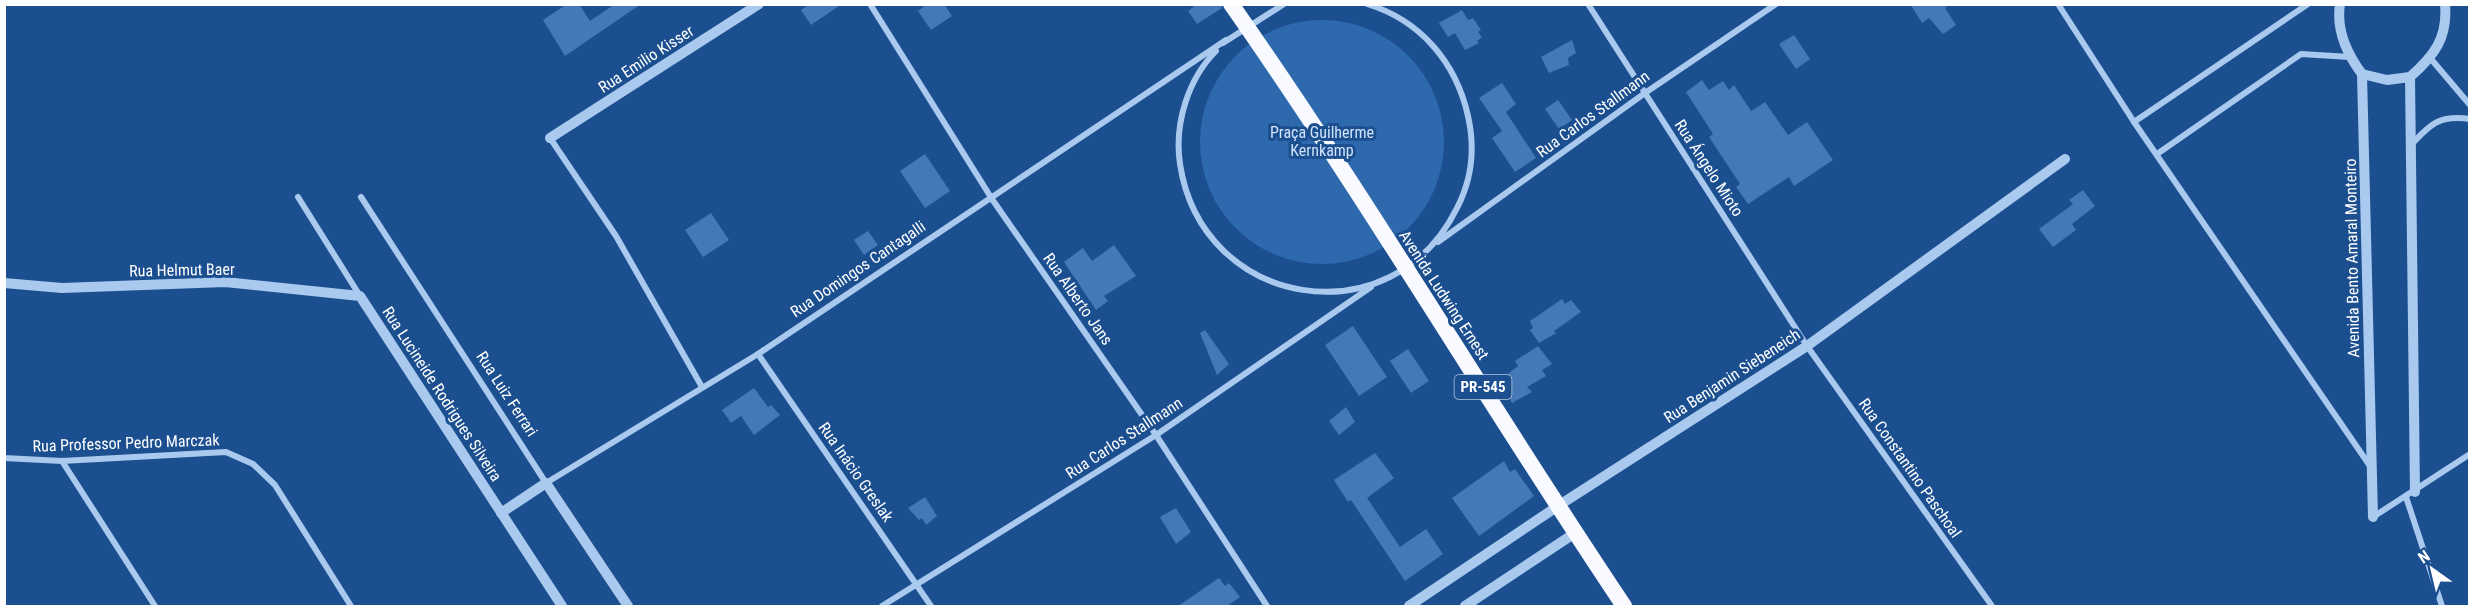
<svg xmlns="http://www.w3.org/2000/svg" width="2474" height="611" font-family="'Roboto Condensed',sans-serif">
<rect width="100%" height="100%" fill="#1b4f8f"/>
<circle fill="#2e69ad" cx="1322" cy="142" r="122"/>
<g fill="#4478b7">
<polygon points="567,4 579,4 590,21 615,4 641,4 565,56 543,20"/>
<polygon points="810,4 842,4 811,25 801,10"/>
<polygon points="927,4 944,4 952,16 931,30 918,11"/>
<polygon points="1197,4 1221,4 1222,8 1197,24 1188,11"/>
<polygon points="1910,4 1949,4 1945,8 1956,25 1943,34 1929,18 1922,23"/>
<polygon points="1462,10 1468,20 1473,18 1481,30 1478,32 1482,37 1477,41 1479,43 1465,50 1455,33 1448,37 1439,23"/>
<polygon points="1794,35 1810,59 1796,69 1779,44"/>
<polygon points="1572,40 1576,53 1568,58 1569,65 1549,73 1541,57"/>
<polygon points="1702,80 1709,90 1723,81 1729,90 1734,85 1751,111 1765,102 1788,135 1807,122 1833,160 1794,186 1789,177 1748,204 1736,187 1740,184 1709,137 1713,134 1686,92"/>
<polygon points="1502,83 1516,104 1506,112 1536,158 1515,172 1492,138 1502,131 1479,98"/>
<polygon points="1558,100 1572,120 1559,129 1545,109"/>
<polygon points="925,154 950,191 925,208 900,171"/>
<polygon points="2083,190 2095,206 2072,224 2076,230 2053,247 2039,229 2073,204 2069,200"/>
<polygon points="711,213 729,240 703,257 685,230"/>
<polygon points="868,231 878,245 864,255 854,240"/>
<polygon points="1114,245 1136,276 1104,296 1108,301 1096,310 1064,262 1083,248 1092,261"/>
<polygon points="1562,299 1565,304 1571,300 1581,312 1554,331 1556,333 1539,343 1530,330 1533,328 1530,321"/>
<polygon points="1353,326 1387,377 1359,396 1325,345"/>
<polygon points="1205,330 1229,364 1217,375 1200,333"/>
<polygon points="1538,346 1552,364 1542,370 1546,376 1527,387 1532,392 1512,403 1501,379 1518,366 1515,361"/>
<polygon points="1408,349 1429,381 1411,393 1390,361"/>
<polygon points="754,388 768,407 771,405 780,415 754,435 741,416 731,423 722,410"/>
<polygon points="1346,407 1355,422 1339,435 1329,421"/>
<polygon points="1375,453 1394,478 1367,498 1400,547 1426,529 1443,554 1405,581 1351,500 1348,502 1334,480"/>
<polygon points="1504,461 1510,472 1515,469 1534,496 1479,536 1452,498"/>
<polygon points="925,497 937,516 926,525 922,518 919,520 908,508"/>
<polygon points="1176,508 1191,532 1176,544 1160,517"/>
<polygon points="1219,578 1225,586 1229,583 1240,597 1227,606 1178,606"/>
</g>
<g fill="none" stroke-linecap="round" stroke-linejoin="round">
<g stroke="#a9c9ee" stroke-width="6">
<polyline points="870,4 992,199 1156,435 1267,606"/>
<polyline points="1588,4 1807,346 1992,606"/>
<polyline points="2058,4 2134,122 2370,466"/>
<polyline points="1223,43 1284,4"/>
<path d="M1216 51C1188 79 1174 124 1180 164 1202 309 1392 340 1457 208 1472 179 1475 147 1468 116 1456 62 1420 20 1367 4"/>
<polyline points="2431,59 2470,105"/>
<polyline points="2134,122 2308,4"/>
<polyline points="550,138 616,236 702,387"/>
<path d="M2411 145C2431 123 2440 115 2470 119"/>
<polyline points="2157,154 2301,54 2350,57"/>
<polyline points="298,197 360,296"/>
<polyline points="361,197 546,483 758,354 1226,40"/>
<polyline points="1438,242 1645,93 1776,4"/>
<polyline points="758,354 931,606"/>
<polyline points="4,458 62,461 226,452 253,464 275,485 351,606"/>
<polyline points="62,461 155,606"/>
<polyline points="2406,497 2442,606"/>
<polyline points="2373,517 2470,454"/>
<polyline points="882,606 1156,435 1371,287"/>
</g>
<g stroke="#a9c9ee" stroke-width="10">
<path d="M2340 4C2336 30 2347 54 2362 74L2373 517"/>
<polyline points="2362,74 2387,80 2410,77"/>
<polyline points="550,138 759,4"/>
<polyline points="4,283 62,288 225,282 360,296 562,606"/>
<path d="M2415 492 2410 77C2434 56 2448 38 2445 4"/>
<polyline points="501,513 546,483 628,606"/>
<polyline points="1409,606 1558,506 1807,346 2065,159"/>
<polyline points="1465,606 1575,533"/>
</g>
<path stroke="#f8faff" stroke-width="16" d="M1231 4C1369 201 1491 408 1624 606"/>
</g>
<g text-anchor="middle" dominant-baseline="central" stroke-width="6" stroke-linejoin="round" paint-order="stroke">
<rect fill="#1b4f8f" stroke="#bbcadd" stroke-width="1.5" x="1454.5" y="375" width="57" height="24" rx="4.5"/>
<g font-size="15" font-weight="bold" fill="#fff">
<text x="1483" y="387">PR-545</text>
</g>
<g font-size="16" fill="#fff" stroke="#1b4f8f">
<text transform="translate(646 59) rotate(-33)">Rua Emilio Kisser</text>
<text transform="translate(1593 114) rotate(-36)">Rua Carlos Stallmann</text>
<text transform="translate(1709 168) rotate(57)">Rua Ángelo Mioto</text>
<text transform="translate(2352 258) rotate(-91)">Avenida Bento Amaral Monteiro</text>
<text transform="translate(858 269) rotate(-34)">Rua Domingos Cantagalli</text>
<text transform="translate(182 270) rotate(-1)">Rua Helmut Baer</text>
<text transform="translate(1444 295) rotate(57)">Avenida Ludwing Ernest</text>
<text transform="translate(1078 299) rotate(55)">Rua Alberto Jans</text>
<text transform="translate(1732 376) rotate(-33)">Rua Benjamin Siebeneich</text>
<text transform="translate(442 394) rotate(57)">Rua Lucineide Rodrigues Silveira</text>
<text transform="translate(507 394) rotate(57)">Rua Luiz Ferrari</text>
<text transform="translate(1124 438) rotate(-33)">Rua Carlos Stallmann</text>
<text transform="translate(126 443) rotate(-2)">Rua Professor Pedro Marczak</text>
<text transform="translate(1910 468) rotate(55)">Rua Constantino Paschoal</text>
<text transform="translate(856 472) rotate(55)">Rua Inácio Greslak</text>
</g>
<g font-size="16" fill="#cfe3fa" stroke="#1b4f8f">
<text x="1322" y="132">Praça Guilherme<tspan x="1322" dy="18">Kernkamp</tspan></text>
</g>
</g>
<rect width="2474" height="611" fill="none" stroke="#ffffff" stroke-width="12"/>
<g transform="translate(2432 569) rotate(326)" stroke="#1b4f8f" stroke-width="4.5" paint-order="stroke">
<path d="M0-4.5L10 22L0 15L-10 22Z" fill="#ffffff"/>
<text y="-9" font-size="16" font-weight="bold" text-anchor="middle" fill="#ffffff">N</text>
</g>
</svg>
